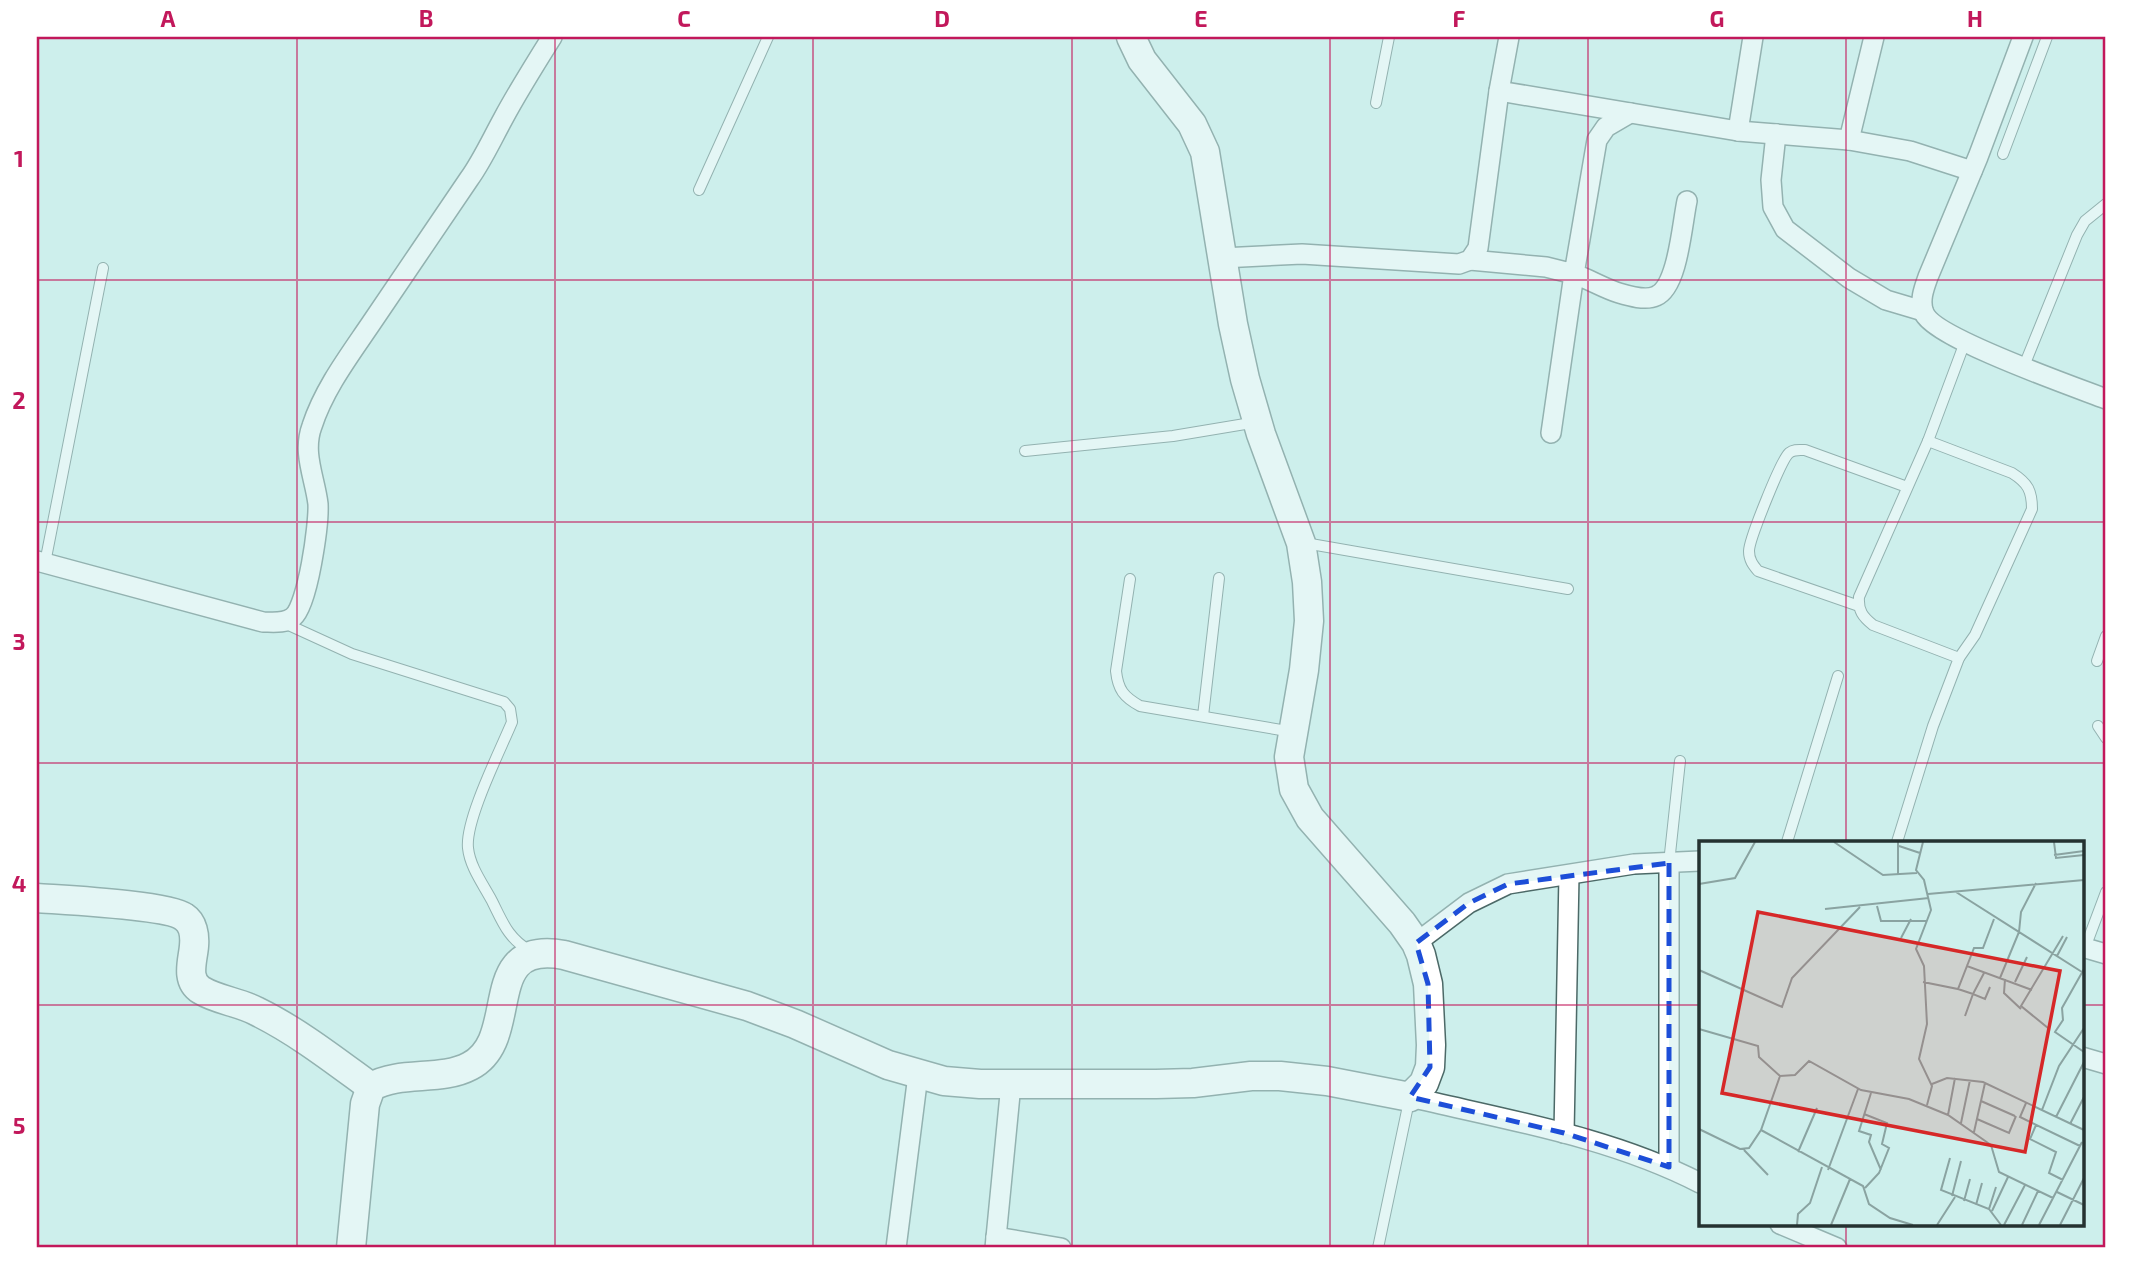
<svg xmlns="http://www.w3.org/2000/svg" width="2143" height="1285" font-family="'Exo 2',sans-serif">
<rect width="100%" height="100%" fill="#cdefec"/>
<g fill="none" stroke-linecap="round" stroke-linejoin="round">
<g stroke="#4c6967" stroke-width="12">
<g id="lane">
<polyline points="1376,103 1389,37"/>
<polyline points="2003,154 2047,37"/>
<polyline points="699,190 768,37"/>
<polyline points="2024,366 2077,235 2085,221 2106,204"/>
<polyline points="1025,451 1173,436 1257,422"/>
<polyline points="1305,543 1568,589"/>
<polyline points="45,563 103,268"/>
<path d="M1130 579 1116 671C1118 690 1124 697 1140 706L1293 732"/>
<path d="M1859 606 1758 571C1753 565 1749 560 1749 551 1749 540 1781 460 1789 453 1794 449 1799 450 1805 450L1907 487"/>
<path d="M282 622 352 654 504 702 510 709 512 722C500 751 465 820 468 848 470 867 483 884 492 901 503 923 508 938 530 951"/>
<path d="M1959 658 1873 625C1863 617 1858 611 1859 597L1928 441 1965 342"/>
<polyline points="2097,661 2106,636"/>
<polyline points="1203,716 1219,578"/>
<polyline points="2098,726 2106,738"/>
<polyline points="1787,842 1838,676"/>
<path d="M1897 842 1933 726 1959 658 1975 635 2032 509C2032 491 2028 483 2012 473L1928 441"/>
<polyline points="1669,863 1680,761"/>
<polyline points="2085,948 2106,892"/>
<polyline points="1378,1248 1409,1101"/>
</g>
</g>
<g stroke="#4c6967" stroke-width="22">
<g id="street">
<path d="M2023 37 1978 157 1928 277C1924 288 1919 301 1924 313 1934 338 2075 387 2106 399"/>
<polyline points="1499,91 1509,37"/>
<polyline points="1738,131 1753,37"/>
<polyline points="1776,134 1771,180 1773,207 1785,229 1849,278 1886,300 1923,311"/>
<polyline points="1849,140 1874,37"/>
<polyline points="1222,258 1302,254 1459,264 1470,260 1478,248 1499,91 1738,131 1849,140 1910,151 1972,171"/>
<polyline points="1470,260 1546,267 1574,274 1597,140 1606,127 1630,113"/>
<path d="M1551 433 1574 274C1589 279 1603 288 1619 293 1629 296 1646 301 1656 296 1678 287 1682 224 1687 201"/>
<path d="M37 561 263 622C272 622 285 624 293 617 308 605 319 524 318 504 315 478 302 453 312 426 324 389 349 356 370 325 403 276 436 228 469 179 482 161 492 139 503 119 518 91 535 64 552 37"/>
<polyline points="1416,943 1469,903 1508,884 1634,864 1700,861"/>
<polyline points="2082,947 2106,954"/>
<polyline points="2082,1057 2106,1064"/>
<path d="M1410 1097C1507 1120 1611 1137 1700 1183"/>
<polyline points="1564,1133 1569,875"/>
<polyline points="1669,1167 1669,863"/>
<polyline points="1780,1224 1837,1248"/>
<polyline points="996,1237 1061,1248"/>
<polyline points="896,1248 918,1075"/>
<polyline points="995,1248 1011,1084"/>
</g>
</g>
<g stroke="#4c6967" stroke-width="31">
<g id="secondary">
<path d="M37 898C63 900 168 905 184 917 193 923 195 935 194 946 193 960 185 980 201 990 217 1000 239 1002 256 1011 297 1031 334 1060 371 1087"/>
<path d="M351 1248 365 1104 371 1087C401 1070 440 1082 470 1066 523 1039 477 939 564 955L747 1006 795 1024 888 1065 944 1081 980 1084H1156L1193 1083 1251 1076H1280L1327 1081 1410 1097 1424 1083 1430 1067 1431 1045 1428 984 1421 955 1416 943 1402 923 1310 818 1294 789 1289 757 1304 670 1309 621 1307 582 1301 543 1261 434 1245 379 1233 324 1205 152 1192 124 1142 60 1131 37"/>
</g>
</g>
<use href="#lane" stroke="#fff" stroke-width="10"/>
<use href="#street" stroke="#fff" stroke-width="19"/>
<use href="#secondary" stroke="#fff" stroke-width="28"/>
</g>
<path d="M0 0H2143V1285H0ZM1669 863V1167L1564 1133 1410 1097 1430 1067 1428 984 1416 943 1469 903 1508 884Z" fill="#cdefec" fill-opacity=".55" fill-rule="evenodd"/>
<path fill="none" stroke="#1d4ed8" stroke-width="5" stroke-dasharray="14 9" stroke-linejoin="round" d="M1669 863V1167L1564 1133 1410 1097 1430 1067 1428 984 1416 943 1469 903 1508 884Z"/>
<path fill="none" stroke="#c2185b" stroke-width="2" stroke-opacity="0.55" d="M297 37V1248M555 37V1248M813 37V1248M1072 37V1248M1330 37V1248M1588 37V1248M1846 37V842M37 280H2106M37 522H2106M37 763H2106M37 1005H1700M2082 1005H2106M1846 1224V1248"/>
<g transform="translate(1699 841)">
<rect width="385" height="385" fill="#cdefec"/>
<path fill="none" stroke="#8aa3a1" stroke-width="2" d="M135 1 184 34 218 32M224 1 217 29 225 39 232 69 217 108 225 125 228 183 220 218 233 245 228 264M355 1 357 17 385 14M200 5 221 12M355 14 385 10M199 35V1M0 43 36 37 56 1M257 51 383 131M229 53 385 39M178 65 182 80H228M126 68 230 57M202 97 212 78M358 115 368 96M268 125 275 107H284L295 78M385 128 363 167 364 179 356 191 385 211M0 129 83 166 93 137 161 66M301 137 320 91 322 71 337 42M306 138 305 152 322 168M224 141 259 148 268 125 333 149M316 141 328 116M259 148 274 153 285 132M266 175 274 153 286 158 291 146M349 187 322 165 364 95M0 188 59 205 60 216 81 235 96 234 110 220 162 249 210 258 249 274 292 304 300 331 354 357M233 243 248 237 284 241 385 289M172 252 160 290 172 294 170 301 182 329M282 260 316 275M327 262 321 276 381 305M343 269 360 225 385 187M165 273 188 282 183 303 190 307 180 332 166 347M249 274 256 237M357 276 385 221M278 278 310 292 317 275M262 282 271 239M371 283 385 256M337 284 331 298 357 311 350 332 364 339M0 288 41 308 50 307 62 289 81 235M62 289 164 345 170 363 191 377 214 384M275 291 286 242M45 309 69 334M99 311 118 267M251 317 242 349 290 368 302 384M129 329 159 248M358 351 385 364M253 355 262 320M265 360 271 338M277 364 283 342M290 368 297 346M293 370 309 336M98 384 99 373 111 362 123 326M132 384 151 338M238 384 256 356M305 384 326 344M323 384 339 350M340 384 383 301M361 384 385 337"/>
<path fill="#d62828" fill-opacity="0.15" stroke="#d62828" stroke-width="3.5" d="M59 71 361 130 326 311 23 252Z"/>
<rect width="385" height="385" fill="none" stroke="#253231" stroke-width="3.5"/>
</g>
<rect width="2143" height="1285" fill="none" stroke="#ffffff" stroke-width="77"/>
<rect x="38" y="38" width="2066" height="1208" fill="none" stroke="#c2185b" stroke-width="2.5"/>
<g font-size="23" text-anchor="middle" font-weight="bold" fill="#c2185b">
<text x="168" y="27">A</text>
<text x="426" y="27">B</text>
<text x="684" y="27">C</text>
<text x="942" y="27">D</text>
<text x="1201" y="27">E</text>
<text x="1459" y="27">F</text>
<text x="1717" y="27">G</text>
<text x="1975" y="27">H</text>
<text x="19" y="167">1</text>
<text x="19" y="409">2</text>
<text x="19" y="650">3</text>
<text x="19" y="892">4</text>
<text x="19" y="1134">5</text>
</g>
</svg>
